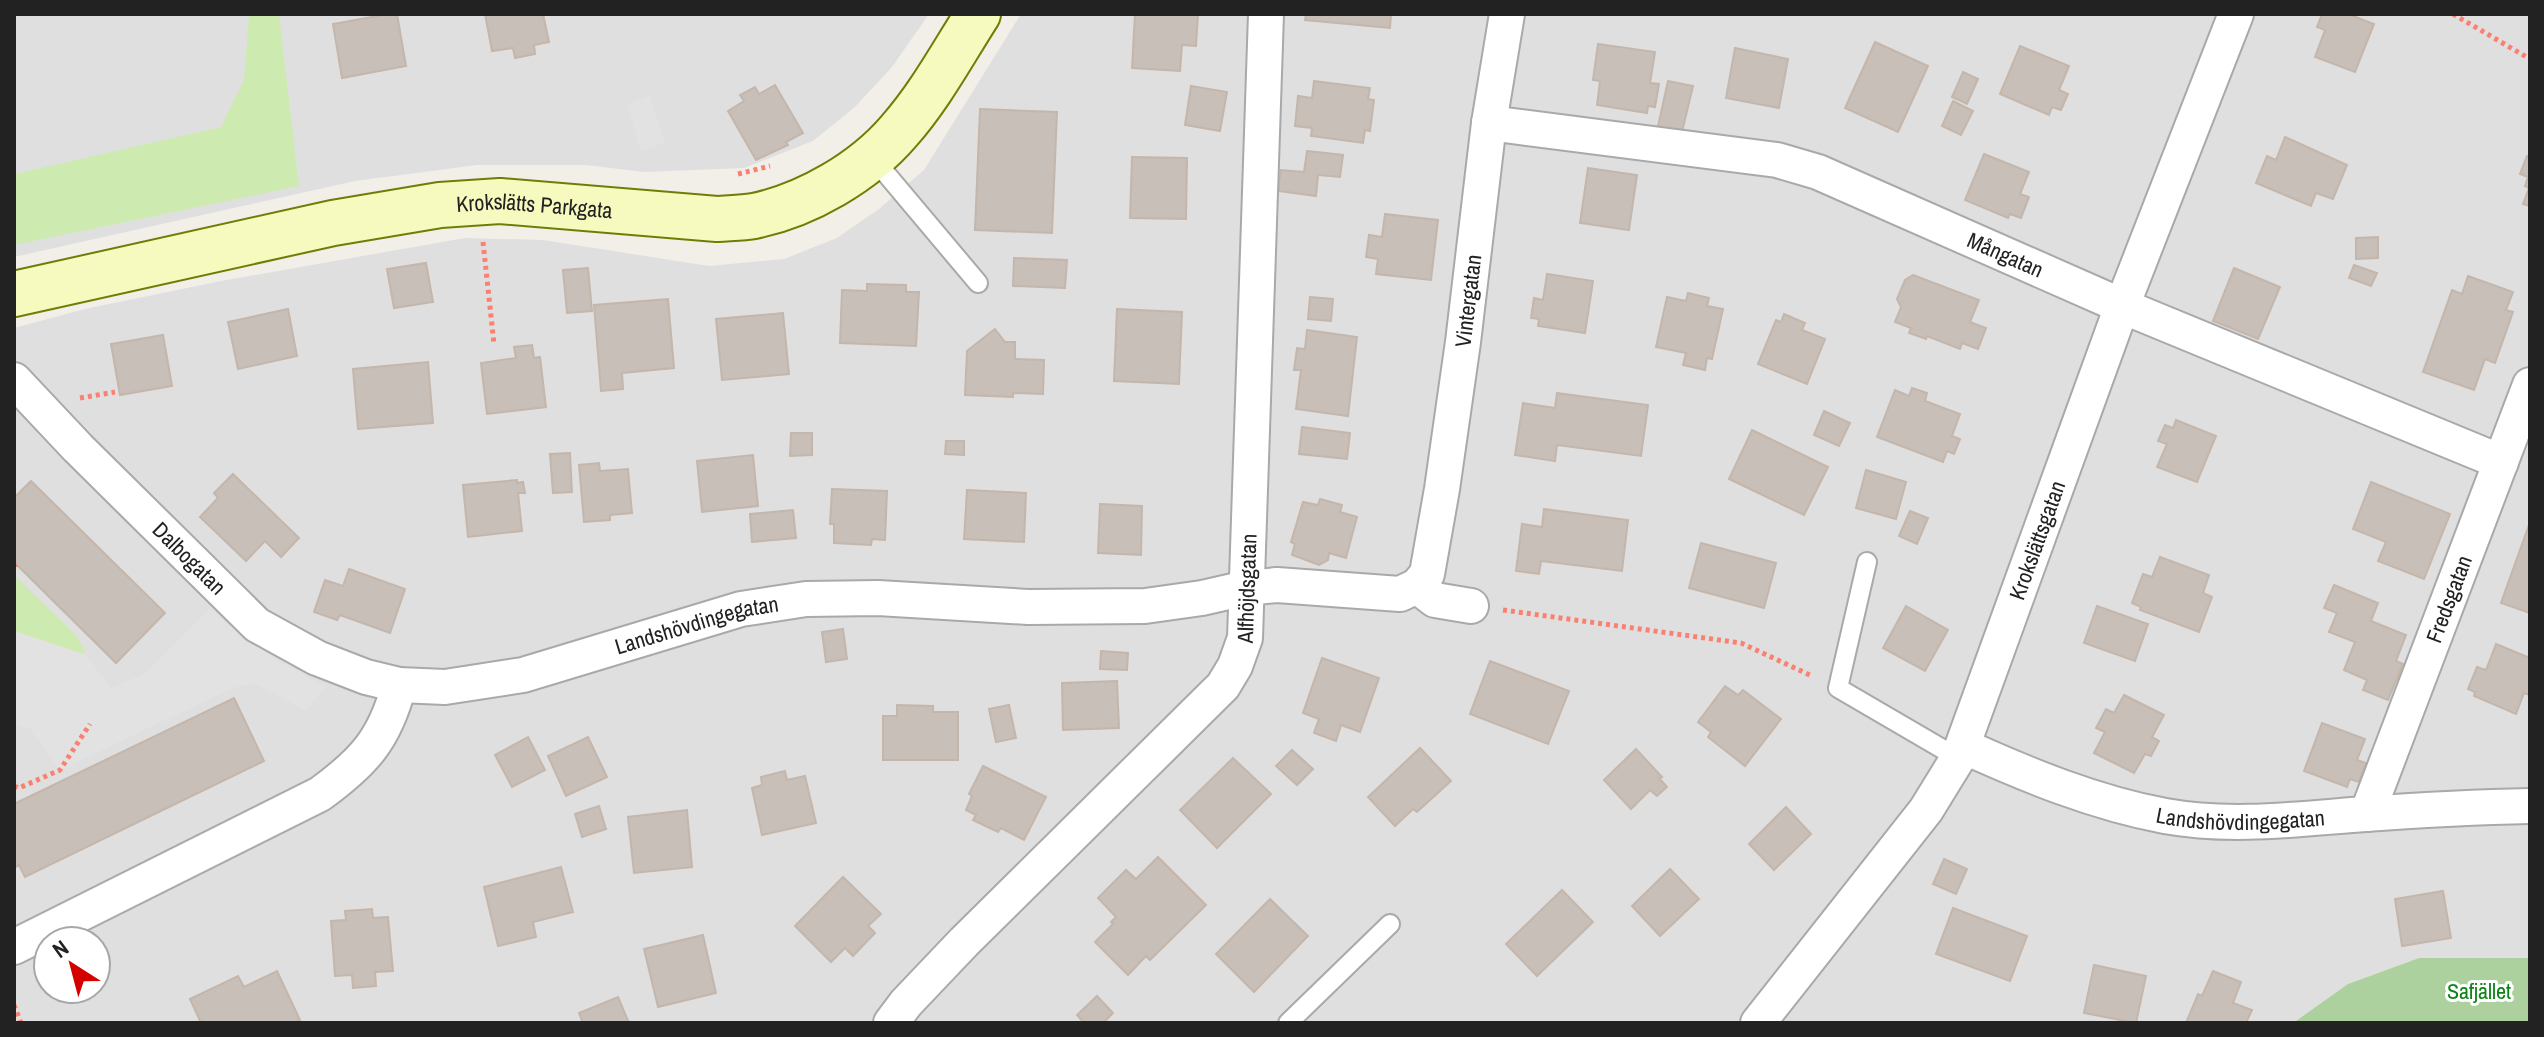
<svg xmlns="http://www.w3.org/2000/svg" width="2544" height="1037" font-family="'Archivo Narrow',sans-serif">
<rect width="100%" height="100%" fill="#f2efe9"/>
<g fill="#e0dfdf" fill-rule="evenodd">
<polygon points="14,14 929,14 892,67 855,107 813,141 744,168 644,172 586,165 477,165 355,181 14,257"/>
<path d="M1021 14H2530V958H2419L2348 984 2293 1023H14V328L85 309 221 281 465 238 543 240 709 266 784 259 837 238 879 209 924 170ZM48 941H96V989H48Z"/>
</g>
<g fill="#cdebb0">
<polygon points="249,14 279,14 299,186 14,245 14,174 221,127 244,80"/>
<polygon points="14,575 76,635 86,655 14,631"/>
</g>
<polygon fill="#add19e" points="2419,958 2530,958 2530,1023 2293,1023 2348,984"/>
<g fill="#e2e2e2">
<polygon points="650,96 665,143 641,151 627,104"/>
<polygon points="209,609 270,656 325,687 306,711 254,683 233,688 60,770 30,729 14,723 14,631 86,655 111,688 144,674"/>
</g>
<g fill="#c7bfb8" stroke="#c4b6ab" stroke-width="2">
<polygon points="388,14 397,14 406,66 342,78 333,24"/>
<polygon points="485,14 543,14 549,42 534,45 535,54 515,58 513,48 492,51"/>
<polygon points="1135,14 1198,14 1196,46 1182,45 1180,71 1132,68"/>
<polygon points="1306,14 1391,14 1390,28 1305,20"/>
<polygon points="2322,14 2348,14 2374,24 2355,72 2315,57 2325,30 2317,27"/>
<polygon points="1875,42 1928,66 1898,132 1845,108"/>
<polygon points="1598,44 1655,52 1650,83 1659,84 1655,107 1648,106 1647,113 1597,105 1600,81 1593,80"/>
<polygon points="2020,46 2069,66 2059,90 2068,94 2061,110 2052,107 2049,115 2000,94"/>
<polygon points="1735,48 1788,59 1779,108 1726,98"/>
<polygon points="1963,72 1978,79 1967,104 1952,97"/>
<polygon points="1314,81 1370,88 1368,99 1374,100 1370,131 1365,130 1363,143 1311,136 1312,128 1295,126 1298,96 1312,98"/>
<polygon points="1668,81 1693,86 1681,136 1657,131"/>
<polygon points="775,85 803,133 786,142 788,145 756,160 728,111 744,101 740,95 755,87 759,94"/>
<polygon points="1191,86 1227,92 1220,131 1185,125"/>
<polygon points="1953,101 1973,111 1961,135 1942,126"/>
<polygon points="980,109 1057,112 1052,233 975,230"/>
<polygon points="2285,137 2347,165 2333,199 2316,193 2311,206 2256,183 2267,156 2276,160"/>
<polygon points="1307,151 1343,155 1340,177 1318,175 1316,196 1278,191 1281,170 1304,172"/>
<polygon points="1984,154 2029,172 2020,194 2029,197 2021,218 2010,214 2008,218 1965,200"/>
<polygon points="2527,156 2530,158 2530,206 2523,204 2529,188 2525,186 2528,177 2520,174"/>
<polygon points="1132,157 1187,158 1186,219 1130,218"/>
<polygon points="1588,168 1637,175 1629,230 1580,223"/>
<polygon points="1385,214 1438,220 1431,280 1376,274 1378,259 1366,257 1369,235 1382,237"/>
<polygon points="2378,237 2378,258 2356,259 2356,238"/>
<polygon points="1014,258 1067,260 1065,288 1013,286"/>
<polygon points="426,263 433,302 394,308 387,269"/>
<polygon points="2354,265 2377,273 2371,286 2349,278"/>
<polygon points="588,268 592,311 567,313 563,270"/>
<polygon points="2234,268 2280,287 2258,339 2213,321"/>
<polygon points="1547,274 1593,281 1585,333 1538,326 1539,319 1531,318 1534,298 1543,300"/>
<polygon points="1913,275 1979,300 1970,322 1986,328 1978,349 1962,343 1960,349 1927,336 1926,339 1909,333 1911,328 1895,322 1901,307 1897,299 1905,280"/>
<polygon points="2468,276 2513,292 2506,310 2513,312 2495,363 2485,359 2474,390 2423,372 2452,290 2462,294"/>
<polygon points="867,284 906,285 906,292 919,292 916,346 840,343 842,290 867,291"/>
<polygon points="1688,293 1709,298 1707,306 1723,309 1712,359 1707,358 1705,370 1683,365 1686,353 1656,347 1667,297 1686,301"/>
<polygon points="1310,297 1333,299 1331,321 1308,319"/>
<polygon points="668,299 674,368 622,373 623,389 601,391 594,305"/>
<polygon points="288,309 297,356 238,369 228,322"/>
<polygon points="1117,309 1182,312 1179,384 1114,381"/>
<polygon points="783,313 789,374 722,380 716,319"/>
<polygon points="1784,314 1805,323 1802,330 1825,339 1807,384 1758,364 1776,320 1781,322"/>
<polygon points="995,329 1005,342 1015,342 1015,359 1044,360 1043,394 1013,393 1013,397 965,395 967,351"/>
<polygon points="1307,330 1357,337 1348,416 1296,409 1301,370 1294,370 1297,348 1305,349"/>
<polygon points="163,335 172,386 120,395 111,344"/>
<polygon points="532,345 534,358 540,357 546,407 487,414 481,363 516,358 514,347"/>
<polygon points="428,362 433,423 358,429 353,369"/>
<polygon points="1912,388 1927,393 1925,401 1960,414 1952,436 1960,439 1954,454 1947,451 1943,462 1877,437 1895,390 1909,396"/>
<polygon points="1557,393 1648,405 1641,456 1557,445 1555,461 1515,455 1523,403 1555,408"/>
<polygon points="1824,411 1850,423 1839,446 1814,435"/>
<polygon points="2176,420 2216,436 2197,482 2157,467 2167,444 2158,441 2165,425 2173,428"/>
<polygon points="1302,427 1350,433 1347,459 1299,454"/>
<polygon points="1752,430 1828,467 1804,515 1729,479"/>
<polygon points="791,433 812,433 812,455 790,456"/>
<polygon points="946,441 964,441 964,455 945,454"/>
<polygon points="570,453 572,492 553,493 550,454"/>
<polygon points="753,455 758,506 702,512 697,461"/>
<polygon points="599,463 600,471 628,469 632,513 610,515 610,520 584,522 579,465"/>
<polygon points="1866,470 1906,482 1896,519 1856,508"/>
<polygon points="233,474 299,538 281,557 265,541 246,561 200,517 218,498 214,493"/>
<polygon points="517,480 517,483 523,482 525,493 518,493 522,531 468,537 463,485"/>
<polygon points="31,481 165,613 116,663 14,562 14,498"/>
<polygon points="2371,482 2450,514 2424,579 2378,561 2386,542 2353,529"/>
<polygon points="832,489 887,491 885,540 872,539 871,545 834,543 834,524 830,524"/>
<polygon points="967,490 1026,493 1024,542 964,539"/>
<polygon points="1320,499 1342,505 1340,512 1357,517 1346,558 1329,553 1328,560 1319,565 1292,555 1295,544 1291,542 1303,502 1318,505"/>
<polygon points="1100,504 1142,506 1141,555 1098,553"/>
<polygon points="1544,509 1628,520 1622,571 1541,561 1539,574 1516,571 1522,524 1542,527"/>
<polygon points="793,510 796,538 752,542 750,514"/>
<polygon points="1910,511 1928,518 1917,544 1899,536"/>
<polygon points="2530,522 2530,613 2501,603"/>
<polygon points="1701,543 1776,563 1764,608 1689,588"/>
<polygon points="2160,557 2209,575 2203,593 2212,597 2199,632 2140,610 2141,607 2132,603 2143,574 2152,577"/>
<polygon points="349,569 405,589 390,633 340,615 337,620 314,612 325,580 343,586"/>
<polygon points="2334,585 2378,603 2371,621 2406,635 2396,661 2403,664 2388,700 2363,690 2367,680 2344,670 2355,642 2329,632 2337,613 2324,608"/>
<polygon points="1906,606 1948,630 1925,671 1883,648"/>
<polygon points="2097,606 2148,624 2135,661 2084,643"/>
<polygon points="843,629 847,659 826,662 822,632"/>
<polygon points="2496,644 2530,658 2530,695 2524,693 2516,714 2474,696 2475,692 2468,689 2477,667 2486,670"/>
<polygon points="1101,651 1128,653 1127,670 1100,669"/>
<polygon points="1322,658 1379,678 1360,732 1341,725 1336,741 1314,733 1319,719 1303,713"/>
<polygon points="1490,661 1569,691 1548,744 1470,714"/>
<polygon points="1117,681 1119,728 1063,730 1062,683"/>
<polygon points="1725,686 1738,695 1743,690 1781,719 1745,766 1708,737 1711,732 1698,722"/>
<polygon points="2124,695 2164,715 2152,737 2159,741 2151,756 2145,754 2134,773 2094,753 2105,732 2096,728 2106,709 2114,713"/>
<polygon points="234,698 264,761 25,877 19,865 14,868 14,804"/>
<polygon points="897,705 933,706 933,712 958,712 958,760 883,760 883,716 897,716"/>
<polygon points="1009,705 1016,738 996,742 989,709"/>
<polygon points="2322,723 2365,739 2357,760 2366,763 2359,782 2350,779 2347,787 2304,771"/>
<polygon points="528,737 545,770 512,787 495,755"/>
<polygon points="588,737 607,777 566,796 548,756"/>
<polygon points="1420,748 1451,781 1417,812 1413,809 1395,826 1368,797"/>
<polygon points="1636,749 1662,777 1659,778 1667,787 1657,796 1650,790 1631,809 1604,780"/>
<polygon points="1292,750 1313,769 1297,785 1276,766"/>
<polygon points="1233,758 1271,794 1217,848 1180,810"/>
<polygon points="983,766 1046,797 1024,840 1001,828 998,832 973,820 976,815 966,810 972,796 969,794"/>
<polygon points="785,771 787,780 805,776 816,823 762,835 752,788 762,785 761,777"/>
<polygon points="599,806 606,829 582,837 575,814"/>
<polygon points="1786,807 1811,834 1774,870 1749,844"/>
<polygon points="687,810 692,867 634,873 628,817"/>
<polygon points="1158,857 1206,905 1150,960 1146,956 1128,975 1095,942 1113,924 1111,922 1116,917 1098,898 1126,870 1136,879"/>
<polygon points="1944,859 1967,869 1956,894 1933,884"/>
<polygon points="561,867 573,912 533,922 536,937 498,946 484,887"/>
<polygon points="1670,869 1699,899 1660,936 1632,906"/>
<polygon points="843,877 881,914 868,926 875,933 853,956 845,948 831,962 795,926"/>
<polygon points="1562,890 1593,922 1537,976 1506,944"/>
<polygon points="2443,891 2451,938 2402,946 2395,899"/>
<polygon points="1270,899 1308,936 1254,992 1216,954"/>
<polygon points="1953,908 2027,936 2010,981 1936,954"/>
<polygon points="372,909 373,918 388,917 393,971 375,972 376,986 353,988 352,975 335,976 331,921 346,920 345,911"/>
<polygon points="703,935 716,993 658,1007 644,949"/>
<polygon points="2094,965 2146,976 2136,1023 2084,1013"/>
<polygon points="277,971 300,1020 294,1023 201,1023 190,999 238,976 244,987"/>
<polygon points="2213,971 2241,982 2233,1003 2252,1010 2246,1023 2186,1023 2198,994 2202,996"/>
<polygon points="1097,996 1113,1013 1103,1023 1084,1023 1077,1015"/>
<polygon points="618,997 629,1023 583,1023 579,1013"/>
</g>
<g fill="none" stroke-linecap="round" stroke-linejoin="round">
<g stroke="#a9a9a9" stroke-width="22">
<g id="lane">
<polyline points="872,157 978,283"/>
<polyline points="1867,562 1838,688 1958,758"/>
<polyline points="1288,1023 1390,924"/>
</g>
</g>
<g stroke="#a9a9a9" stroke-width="38">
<g id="street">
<path id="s1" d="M1489 123 1777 160 1818 172 2122 306 2501 462"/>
<path id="s2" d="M14 380 78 448 257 625 317 658 366 677 399 685 445 687 523 675 741 609 806 599 878 598 1028 607 1145 606 1202 598 1246 588 1277 585 1400 594 1417 586 1435 600 1471 606"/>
<path id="s3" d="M1417 586 1427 574 1442 489 1463 342 1489 123 1507 14"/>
<path id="s4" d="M1963 746C2027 775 2095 803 2165 816 2231 828 2298 819 2365 814 2420 810 2475 807 2530 806"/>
<path id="s5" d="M2367 814 2530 385"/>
<path d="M14 947 320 794C364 762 385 739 399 685"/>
<path id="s6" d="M891 1023 906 1003 964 942 1223 686 1235 666 1245 638 1266 14"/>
<path id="s7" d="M1758 1023 1926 810 1958 758 2122 306 2236 14"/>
</g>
</g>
<g stroke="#707d05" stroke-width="48">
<g id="secondary">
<path id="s8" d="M14 294 333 223 440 205 500 201 717 219C729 218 742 218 754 216 807 205 864 172 899 131 930 96 953 53 978 14"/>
</g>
</g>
<g stroke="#fa8072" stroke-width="5" stroke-dasharray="4 4" stroke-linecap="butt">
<polyline points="2453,14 2530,59"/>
<polyline points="738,174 770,166"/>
<polyline points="483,242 494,344"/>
<polyline points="80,398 115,392"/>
<polyline points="14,566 16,564"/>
<polyline points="1503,610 1741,643 1812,676"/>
<polyline points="14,786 19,788 60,770 90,724"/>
<polyline points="14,1005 21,1023"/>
</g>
<use href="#lane" stroke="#fff" stroke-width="18"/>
<use href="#street" stroke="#fff" stroke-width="34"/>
<use href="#secondary" stroke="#f7fabf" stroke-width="44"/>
</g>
<g text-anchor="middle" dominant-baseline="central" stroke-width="6" stroke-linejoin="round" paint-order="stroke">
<g font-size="22" fill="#222" stroke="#fff">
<text stroke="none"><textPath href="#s8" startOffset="530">Krokslätts Parkgata</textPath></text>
<text stroke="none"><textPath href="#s1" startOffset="538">Mångatan</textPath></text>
<text stroke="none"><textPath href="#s3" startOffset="292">Vintergatan</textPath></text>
<text stroke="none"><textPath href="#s7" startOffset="564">Krokslättsgatan</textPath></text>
<text stroke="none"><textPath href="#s2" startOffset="250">Dalbogatan</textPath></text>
<text stroke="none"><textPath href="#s6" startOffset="576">Alfhöjdsgatan</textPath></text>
<text stroke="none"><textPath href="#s5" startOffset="230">Fredsgatan</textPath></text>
<text stroke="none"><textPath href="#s2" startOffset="806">Landshövdingegatan</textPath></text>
<text stroke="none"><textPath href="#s4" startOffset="290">Landshövdingegatan</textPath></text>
</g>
<g font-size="22" fill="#0c8416" stroke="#fff">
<text x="2479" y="991">Safjället</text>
</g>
</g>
<rect width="2544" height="1037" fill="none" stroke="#222222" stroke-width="32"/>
<g transform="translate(72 965) rotate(324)"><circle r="38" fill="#ffffff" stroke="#a7a7a7" stroke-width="2"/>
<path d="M0-6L14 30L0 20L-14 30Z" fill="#d40000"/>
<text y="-12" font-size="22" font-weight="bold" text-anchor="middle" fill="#222222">N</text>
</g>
</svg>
